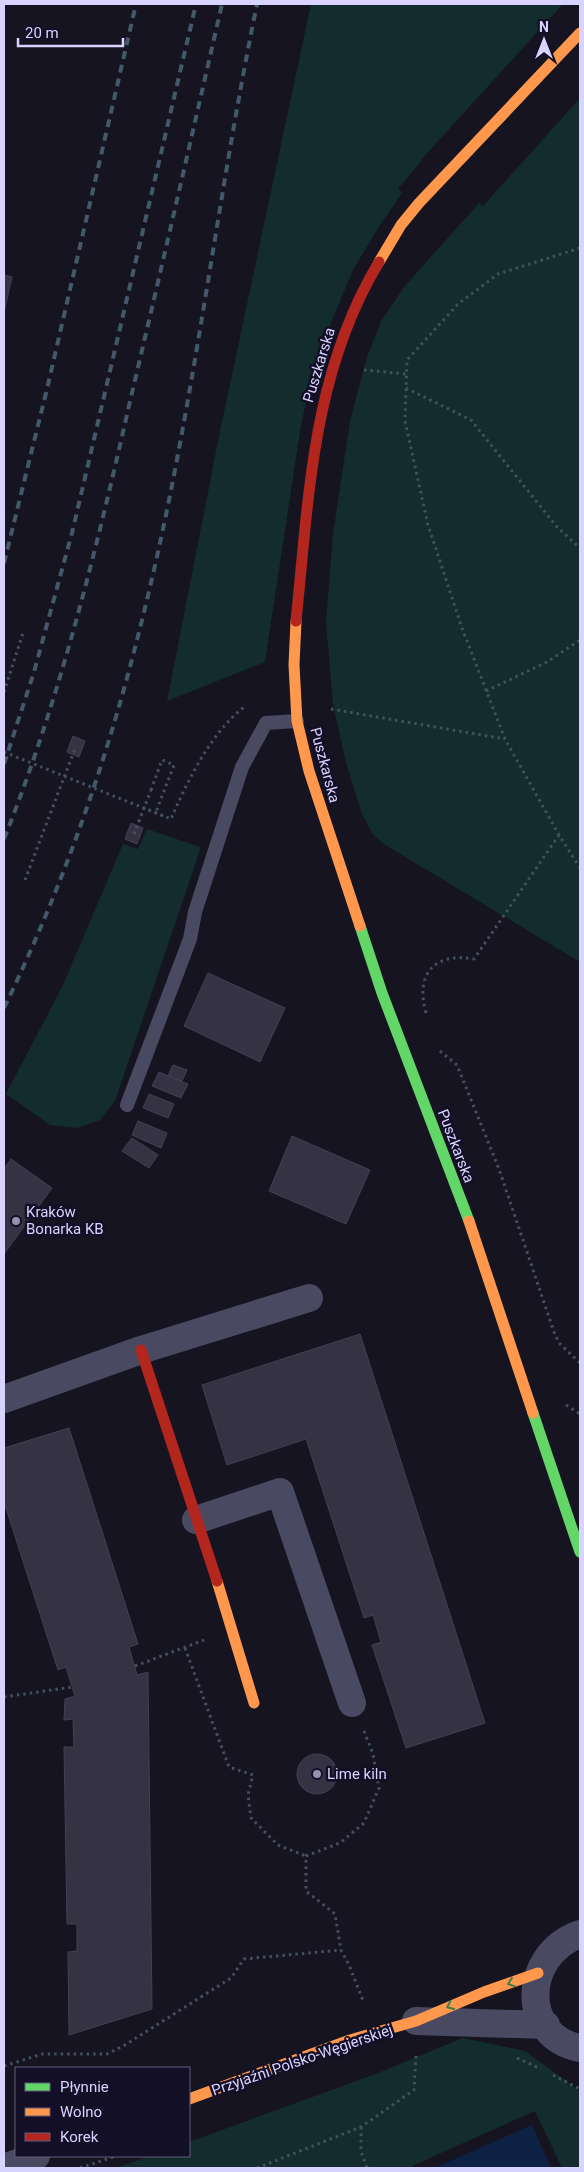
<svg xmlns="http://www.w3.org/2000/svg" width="584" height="2172" font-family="Roboto,sans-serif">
<rect width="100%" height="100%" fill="#161421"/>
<g fill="#132c2d">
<polygon points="311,4 563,4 429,151 398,189 402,193 378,228 353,270 317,356 301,425 265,662 167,701 220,431"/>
<polygon points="580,98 580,962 382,843 372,833 361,811 346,763 333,704 326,622 333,534 350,421 367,357 381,321 405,286 479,203 483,206"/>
<polygon points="147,829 200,847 199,853 115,1101 100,1120 78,1128 50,1125 6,1094 63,985 123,844 138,849"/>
<polygon points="463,2038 525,2051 580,2091 580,2168 562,2168 535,2111 412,2166 413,2168 116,2168 150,2156 189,2156 189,2142 378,2073"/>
</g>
<polygon fill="#0d2144" points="532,2125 551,2168 434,2168"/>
<g fill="#343243" stroke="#433f54">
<polygon points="4,275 12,277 4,312"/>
<polygon points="73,736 85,741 79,757 67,752"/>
<polygon points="131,823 143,828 137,844 125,839"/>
<polygon points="208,973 285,1008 260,1062 184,1026"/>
<polygon points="173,1065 187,1070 182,1081 168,1076"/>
<polygon points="159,1072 188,1084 181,1098 152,1086"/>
<polygon points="149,1094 174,1104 168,1118 143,1108"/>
<polygon points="138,1121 167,1133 161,1148 132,1135"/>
<polygon points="292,1136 370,1170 346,1224 269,1191"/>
<polygon points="132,1138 158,1155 149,1168 122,1151"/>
<polygon points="11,1159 52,1188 4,1254 4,1169"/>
<polygon points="360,1334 485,1723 406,1748 372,1645 381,1642 373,1615 364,1618 306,1439 227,1465 202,1385"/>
<polygon points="69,1428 138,1644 129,1647 137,1675 148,1672 152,2009 69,2035 68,1952 77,1951 77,1924 67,1924 64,1747 74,1747 73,1719 64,1720 65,1699 75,1696 66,1667 58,1670 4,1502 4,1448"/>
<circle cx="317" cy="1774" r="20"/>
</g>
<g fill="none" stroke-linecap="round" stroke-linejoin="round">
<g stroke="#44505f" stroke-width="3" stroke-dasharray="2.5 4" stroke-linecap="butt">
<polyline points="580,248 498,274 458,304 407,360 405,421 428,525 462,628 505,739 559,835 580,868"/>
<polyline points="364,370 406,374"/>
<polyline points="406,388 471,420 557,527 580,548"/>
<polyline points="486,691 547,662 580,640"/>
<polyline points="4,692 23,633"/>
<polyline points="331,709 505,739"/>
<polyline points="151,790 162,760 174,765 156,812"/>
<path d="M134 834 144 808 171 819C188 780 210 734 244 707"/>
<polyline points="25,880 76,746"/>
<path d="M426 1013C415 974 434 952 474 959L559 835"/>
<polyline points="440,1051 457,1065 499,1169 555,1335 560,1344 580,1363"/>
<polyline points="566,1405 580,1414"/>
<polyline points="185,1648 229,1767 253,1775 248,1795 251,1818 278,1845 306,1856"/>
<polyline points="135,1666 204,1640"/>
<polyline points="4,1697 72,1687"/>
<polyline points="364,1731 373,1754 379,1788 364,1823 340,1843 306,1856 306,1891 335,1914 341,1950 349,1965 364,2003"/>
<polyline points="517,2058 541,2069"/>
<polyline points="4,2066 42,2054 107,2054 125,2045 231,1978 244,1959 341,1950"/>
<polyline points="553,2075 580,2089"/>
<polyline points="361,2127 361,2151 367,2168"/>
<polyline points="80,2168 116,2156"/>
<polyline points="257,2168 361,2127 414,2090 416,2055"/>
</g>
<polyline stroke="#4a4962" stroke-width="14" points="127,1105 190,939 195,912 242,767 266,723 297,721"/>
<g stroke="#4a4962" stroke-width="28">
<polyline points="4,1399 141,1350 309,1298"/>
<polyline points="196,1520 280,1492 352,1703"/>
<path d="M580 1934C521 1955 520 2037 580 2048"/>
<polyline points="416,2021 546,2025"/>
<polyline points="4,2168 36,2156"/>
</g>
<g stroke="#63d668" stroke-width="11">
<polyline points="360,926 382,993 469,1221"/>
<polyline points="533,1413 580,1552"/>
</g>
<g stroke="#ff974d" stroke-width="11">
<polyline points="379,262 401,225 419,203 580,33"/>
<polyline points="296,621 294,665 297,721 309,771 360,926"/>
<polyline points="469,1221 533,1413"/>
<polyline points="217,1581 254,1703"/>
<polyline points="189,2099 350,2040 416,2021 484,1992 538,1973"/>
</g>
<g stroke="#b3261e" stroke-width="11">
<path d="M296 621C309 496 312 373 379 262"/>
<polyline points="141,1350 217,1581"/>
</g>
<g stroke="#43596b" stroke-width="4" stroke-dasharray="8 6" stroke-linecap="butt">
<polyline points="4,563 47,389 136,4"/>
<polyline points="4,764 34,672 72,533 196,4"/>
<path d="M4 839C61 696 97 547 131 397 162 266 192 135 222 4"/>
<path d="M4 1008C65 882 109 755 142 620 193 417 215 208 257 4"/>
</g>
<g stroke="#44505f" stroke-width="3" stroke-dasharray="2.5 4" stroke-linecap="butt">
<polyline points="4,752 166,817"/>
<polyline points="134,834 151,790"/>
</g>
</g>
<defs><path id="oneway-chevron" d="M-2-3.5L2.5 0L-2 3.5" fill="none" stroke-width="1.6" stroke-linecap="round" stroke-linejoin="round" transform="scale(1.25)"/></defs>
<g stroke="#3f7c4a">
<use href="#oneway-chevron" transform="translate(511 1983) rotate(161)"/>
<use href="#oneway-chevron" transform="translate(450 2006) rotate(156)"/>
</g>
<g fill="#9591b1" stroke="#130f26" stroke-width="2">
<circle cx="16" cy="1221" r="5"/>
<circle cx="317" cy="1774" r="5"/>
</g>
<g text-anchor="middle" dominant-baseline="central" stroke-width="5" stroke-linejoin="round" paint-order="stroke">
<g font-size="15" fill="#d9d4ff" stroke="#130f26">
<text transform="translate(319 365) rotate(-73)">Puszkarska</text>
<text transform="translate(325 765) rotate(75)">Puszkarska</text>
<text transform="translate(456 1146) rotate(69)">Puszkarska</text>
<text transform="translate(302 2060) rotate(-19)">Przyjaźni Polsko-Węgierskiej</text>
</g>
<g font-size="15" fill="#d9d4ff" stroke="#130f26" text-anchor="start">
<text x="26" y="1212">Kraków<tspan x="26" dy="17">Bonarka KB</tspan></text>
<text x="327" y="1774">Lime kiln</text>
</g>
</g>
<rect width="584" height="2172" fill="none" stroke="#d9d4ff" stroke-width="10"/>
<rect x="15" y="2067" width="175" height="90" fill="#130f26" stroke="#625e7d"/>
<rect x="25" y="2083" width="25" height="8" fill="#63d668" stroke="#625e7d"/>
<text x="60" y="2092" font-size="15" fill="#d9d4ff">Płynnie</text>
<rect x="25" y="2108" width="25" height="8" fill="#ff974d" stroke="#625e7d"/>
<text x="60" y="2117" font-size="15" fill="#d9d4ff">Wolno</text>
<rect x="25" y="2133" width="25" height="8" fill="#b3261e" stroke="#625e7d"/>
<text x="60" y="2142" font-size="15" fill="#d9d4ff">Korek</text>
<g transform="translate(544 40)" stroke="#130f26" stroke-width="4" paint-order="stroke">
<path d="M0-4L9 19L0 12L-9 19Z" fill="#d9d4ff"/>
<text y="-8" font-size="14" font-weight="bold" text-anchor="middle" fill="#d9d4ff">N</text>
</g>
<path d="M18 38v8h105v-8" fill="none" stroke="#d9d4ff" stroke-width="2.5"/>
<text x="25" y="38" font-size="15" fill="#d9d4ff" stroke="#130f26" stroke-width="4" paint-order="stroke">20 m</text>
</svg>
